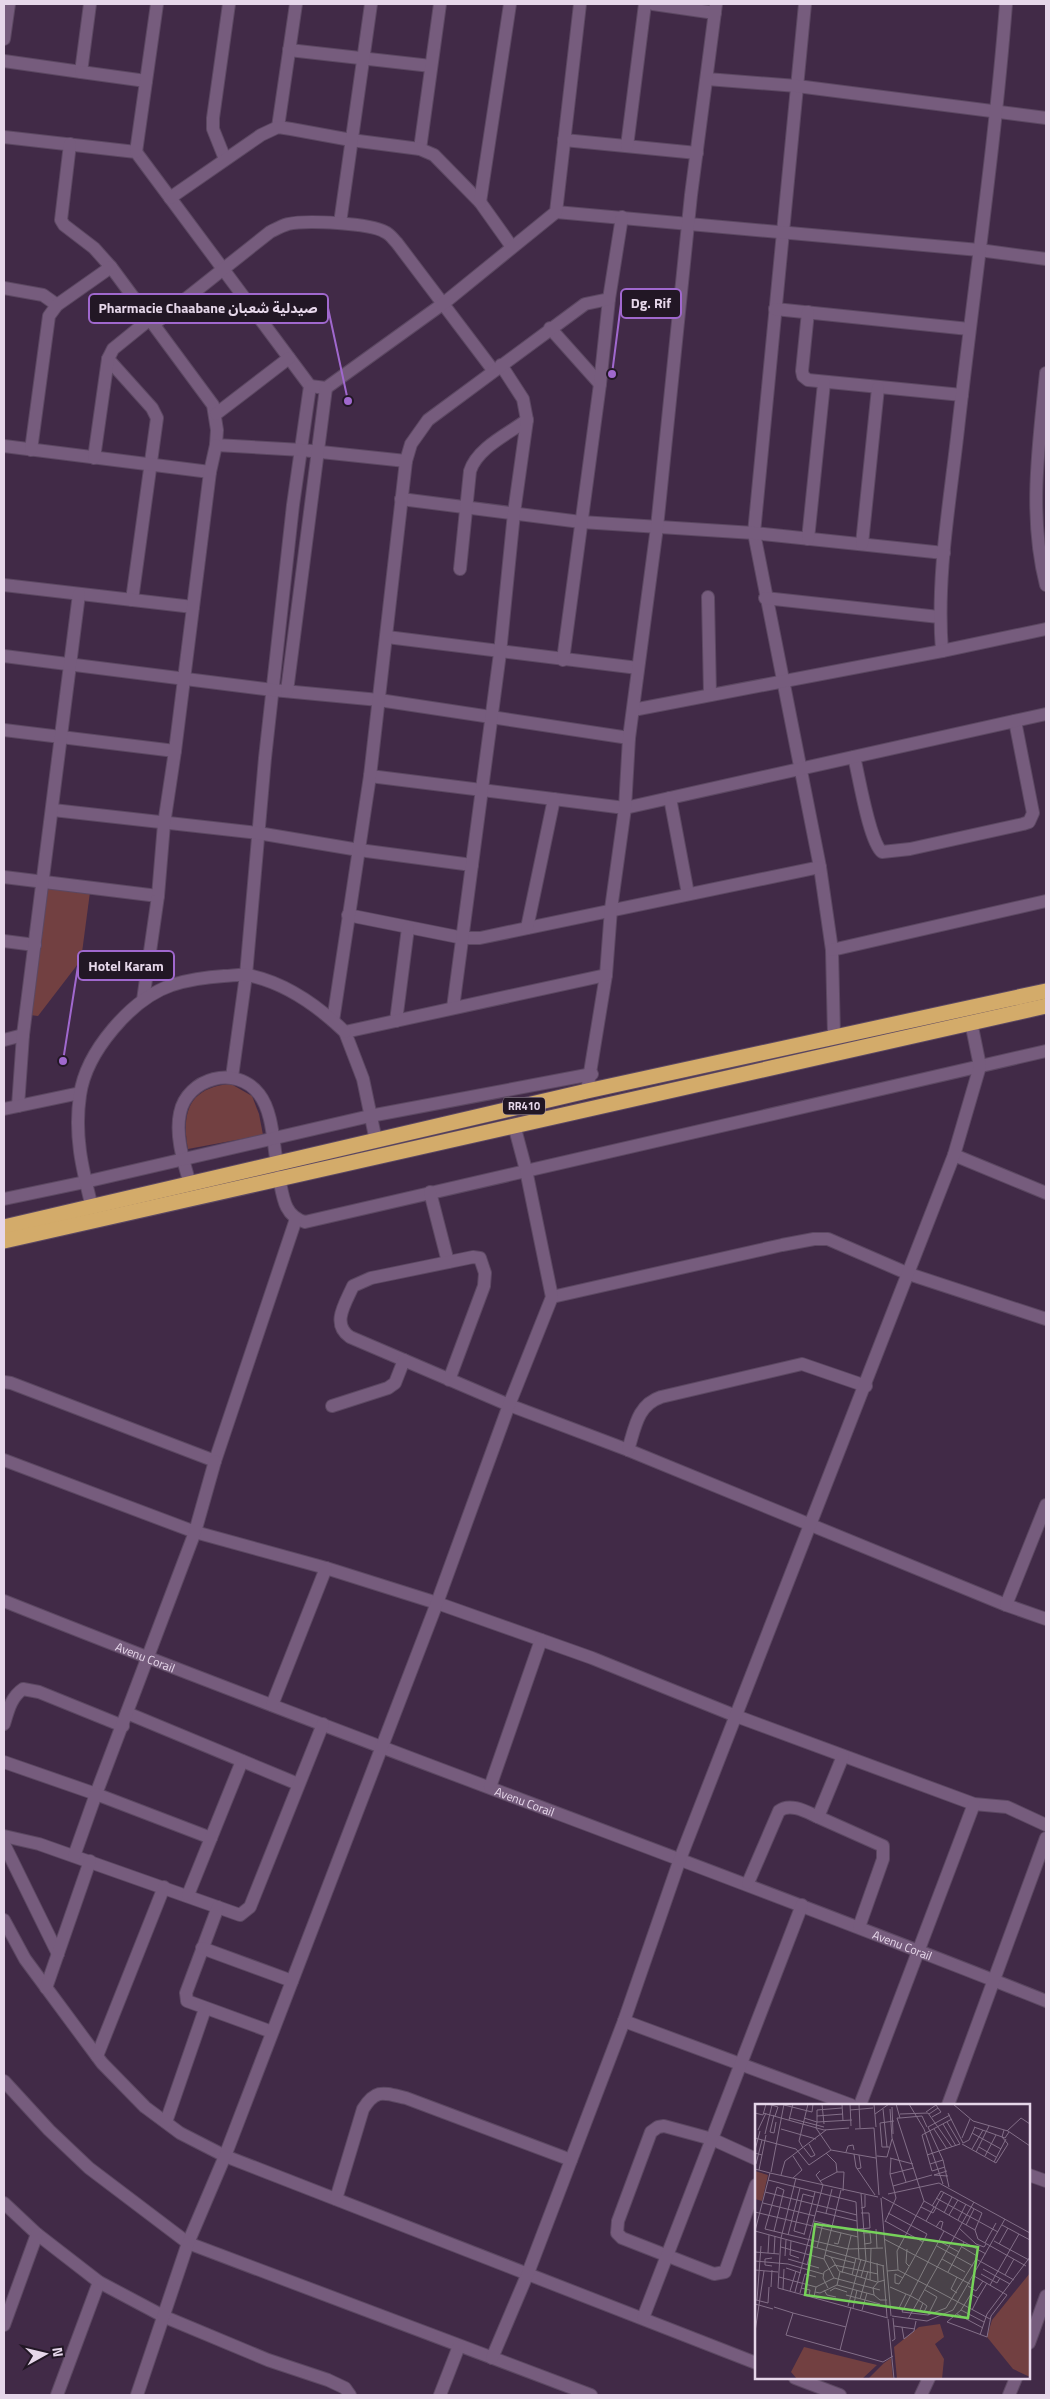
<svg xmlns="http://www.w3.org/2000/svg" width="1050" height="2399" font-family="'Titillium Web','Noto Sans Arabic',sans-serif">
<rect width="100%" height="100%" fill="#412a47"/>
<g fill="#724041">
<polygon points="46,886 90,892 81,960 38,1016 30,1015"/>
<path d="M231 1084 252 1096 259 1114 263 1135 188 1149C181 1113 189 1087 231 1084Z"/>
</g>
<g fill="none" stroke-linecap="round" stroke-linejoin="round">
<g stroke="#5c4862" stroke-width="14">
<g id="minor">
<polyline points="653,4 715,13"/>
<polyline points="805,4 754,533 820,867 832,950 834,1036"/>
<polyline points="4,39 9,4"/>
<polyline points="289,50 431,66"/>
<polyline points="4,61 81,72 90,4"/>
<polyline points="81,72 146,81"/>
<polyline points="707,79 797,86 1046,118"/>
<polyline points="278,127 296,4"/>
<polyline points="4,137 136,152 310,386 293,505 265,758 246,975 232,1077"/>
<polyline points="564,140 697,153"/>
<polyline points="70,144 61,220 64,225 94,248 111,267 213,405 217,430 216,445 302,450 406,461"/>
<polyline points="627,146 645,4"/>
<polyline points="420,149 440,4"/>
<polyline points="136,152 157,4"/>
<polyline points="225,159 213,129 213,118 229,4"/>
<polyline points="170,198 261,135 278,127 291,129 351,140 420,149 434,155 480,202 512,247"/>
<polyline points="480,202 510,4"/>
<polyline points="556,212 979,250 1046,259"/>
<polyline points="340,223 371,4"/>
<polyline points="4,288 43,295 57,305"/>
<polyline points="775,309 969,329"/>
<polyline points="808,312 802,371 803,376 808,380 962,395"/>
<path d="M154 324 270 232C276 229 281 226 288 224 306 220 370 223 385 232 390 234 393 239 397 243L493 370"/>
<polyline points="550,328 600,384"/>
<polyline points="108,359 152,408 157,418 132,600"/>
<path d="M1046 373C1039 444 1028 515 1046 585"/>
<polyline points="310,386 326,388 444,303 556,212 580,4"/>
<polyline points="216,414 289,358"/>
<polyline points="4,446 210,472"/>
<polyline points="31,450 49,316 57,305 111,267"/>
<polyline points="94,458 108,359 113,349 150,319"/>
<polyline points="401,499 581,522 754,533 944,553"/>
<polyline points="808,539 824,383"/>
<polyline points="862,544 878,388"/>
<path d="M460 569 470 471C477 448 508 434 527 420"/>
<polyline points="4,585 193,607"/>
<polyline points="708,597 710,695"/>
<polyline points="765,598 939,617"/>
<polyline points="387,637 638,668"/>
<path d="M942 651C936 577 950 502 958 429 974 287 995 146 1006 4"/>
<polyline points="4,656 273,690 379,700 629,738"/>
<polyline points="563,660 600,384 609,299"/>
<polyline points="287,691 326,388"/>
<polyline points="633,710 942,651 1046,629"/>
<polyline points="4,730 175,751"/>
<path d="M854 757C859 776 869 841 882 852L910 849 1023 824 1029 822 1033 813 1015 721"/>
<polyline points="370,776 625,808 1046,714"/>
<polyline points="670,798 688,894"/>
<polyline points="53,810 258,833 359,850 472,865"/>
<polyline points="4,877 158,896"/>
<polyline points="348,915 463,938 480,938 820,867"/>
<polyline points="527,928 554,799"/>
<polyline points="4,941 35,945"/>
<polyline points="832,950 1046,901"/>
<polyline points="143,1000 158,896 164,824 175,751 210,472 216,445"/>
<polyline points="453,1008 500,653 514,513 527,420 523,399 501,365"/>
<polyline points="333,1021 370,776 406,461 411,444 428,420 585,304 609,299 622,217"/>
<polyline points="396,1021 408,928"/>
<polyline points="4,1040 23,1035"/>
<polyline points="587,1091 606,975 611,909 625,808 629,738 657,527 691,195 716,4"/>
<polyline points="18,1106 23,1035 79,594"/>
<polyline points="4,1109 80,1093"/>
<polyline points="376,1141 363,1079 345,1032 606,975"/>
<polyline points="954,1155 1046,1193"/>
<path d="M279 1177C283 1197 284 1216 305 1222L1046 1051"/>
<path d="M190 1184C184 1163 175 1136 180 1113 187 1078 236 1064 259 1094 273 1112 273 1143 277 1164"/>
<polyline points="430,1192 448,1262"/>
<polyline points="4,1199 85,1182 370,1116 592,1074"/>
<path d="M92 1207C82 1168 74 1135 80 1095 86 1052 131 999 172 985 188 980 207 977 224 976 231 976 240 974 247 975 284 982 318 1006 345 1032"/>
<polyline points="552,1297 782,1245 814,1239 828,1239 909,1274 1046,1319"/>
<path d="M449 1380 484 1286 485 1273 480 1258 473 1257 371 1278 353 1286C345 1304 331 1324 350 1337L509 1405 628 1450 1006 1605 1046 1619"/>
<polyline points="4,1382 11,1383 215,1461 296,1219"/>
<polyline points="332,1406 388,1388 395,1383 404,1360"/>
<path d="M628 1450C635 1428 637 1405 661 1397L802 1364 866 1386"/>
<polyline points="4,1460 195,1532 326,1568 437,1603 592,1658 736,1716 974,1804 1007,1807 1046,1825"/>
<path id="s1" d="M4 1601C349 1739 700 1863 1046 2001"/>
<polyline points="1006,1605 1046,1505"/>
<polyline points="272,1705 326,1568"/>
<polyline points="127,1713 298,1784"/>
<path d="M4 1724C8 1711 11 1697 23 1689L39 1692 123 1726"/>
<polyline points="4,1762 96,1794 195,1532 215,1461"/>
<polyline points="490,1787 541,1640"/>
<polyline points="818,1817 883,1846 883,1859 859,1927"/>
<polyline points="4,1836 39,1844 240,1915 250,1907 323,1724"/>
<polyline points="4,1844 58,1954"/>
<polyline points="74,1856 96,1794 211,1838"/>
<path d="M748 1883 779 1811C790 1802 807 1812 818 1817L843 1756"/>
<polyline points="188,1895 242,1761"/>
<polyline points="218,1907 186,1993 187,2001 272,2032"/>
<polyline points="4,1920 25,1959 102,2063 145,2107 180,2133 225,2156 756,2363"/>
<polyline points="202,1948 292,1981"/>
<polyline points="46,1988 90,1861"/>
<polyline points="624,2021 851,2105"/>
<polyline points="97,2056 164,1887"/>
<polyline points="4,2081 49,2130 89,2168 188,2243 591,2395"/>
<polyline points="860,2105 974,1804"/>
<polyline points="948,2105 1046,1838"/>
<polyline points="166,2122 205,2009"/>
<polyline points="756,2159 712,2139 664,2126 658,2127 651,2132 618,2221 617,2233 622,2238 714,2274 725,2272 756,2185"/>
<polyline points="1029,2175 1046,2181"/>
<path d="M336 2199 363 2109C376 2088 384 2093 406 2098L571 2160"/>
<polyline points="4,2203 37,2234 99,2282 165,2317 268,2360 328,2380 345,2388 350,2395"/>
<polyline points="643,2318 802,1905"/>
<polyline points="4,2325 37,2234"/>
<polyline points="1029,2343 1046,2296"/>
<polyline points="492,2358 528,2273 624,2021 680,1859 954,1155 980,1066 971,1022"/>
<polyline points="795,2378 840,2395"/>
<polyline points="57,2395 99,2282"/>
<polyline points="137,2395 188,2243 225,2156 437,1603 509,1405 552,1297 526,1170 514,1125"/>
<polyline points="440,2395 459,2346"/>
<polyline points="921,2395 929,2378"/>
<polyline points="1009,2395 1016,2378"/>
</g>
</g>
<g stroke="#5c4862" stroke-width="17">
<g id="highway">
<polyline points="4,1227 587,1091 1046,991"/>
<polyline points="4,1241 1046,1006"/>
</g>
</g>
<use href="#minor" stroke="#765c7d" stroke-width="12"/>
<use href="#highway" stroke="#d3ab6a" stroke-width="15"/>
</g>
<g text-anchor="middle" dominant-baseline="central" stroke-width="4" stroke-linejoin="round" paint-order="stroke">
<rect fill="#221725" stroke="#ab9daf" stroke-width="1" x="503" y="1097.5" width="42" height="17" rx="4"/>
<g font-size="11" font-weight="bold" fill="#e6d7ea">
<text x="524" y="1106">RR410</text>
</g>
<g font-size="12" fill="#e6d7ea" stroke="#221725">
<text stroke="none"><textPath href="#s1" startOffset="152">Avenu Corail</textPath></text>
<text stroke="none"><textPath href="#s1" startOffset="558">Avenu Corail</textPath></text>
<text stroke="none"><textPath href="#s1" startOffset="962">Avenu Corail</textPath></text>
</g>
</g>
<g transform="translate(755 2104)">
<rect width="275" height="275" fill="#412a47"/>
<path d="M0 67 13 71 7 97 0 95ZM275 169V273L258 265 232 233 237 216ZM185 220 189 233 180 240 189 255 187 275H142L139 243 164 223ZM49 243 122 261 107 275H42L36 268ZM136 254 138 275H113L129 259Z" fill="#724041"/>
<path fill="none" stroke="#836f88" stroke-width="1" d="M13 0 23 3 20 12M67 0 69 20M87 0 88 17M95 0 96 22M104 0 105 24M119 0 121 23M141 0 145 14H142L169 97 220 126M154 0 169 25 188 80M198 0 218 17 253 27 275 42M29 1 57 8 58 0M137 3 138 30M128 5 132 43M135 5 137 34 151 78M95 6 118 4M171 8 181 1 183 4 174 10M0 9 8 11 11 0M8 9 69 26 94 24M193 9 208 39M88 10 62 12V18L97 16M120 10 134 0M145 10 173 9 197 43M19 11 15 28 19 29 21 18M62 12V6L87 4M177 13 186 8 183 4M34 14 69 23M49 14 62 18 61 24 76 46 121 54M145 14 167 12 172 23M34 16 38 0M188 20 201 42M219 23 250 34 254 28M119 24 124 91M26 25 61 35M100 25 119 24M179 25 192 45M3 26 11 9M252 27 266 14 275 20M217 29 246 45M10 30 17 1M0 34 41 45 54 61 76 46M207 34 215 15M208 39 214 36 220 23M207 40 241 59 253 40 247 33 249 26M134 43H127L125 19 139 17M224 43 241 53M48 44 44 37 53 0M49 44 56 53 60 51 54 40M217 45 228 26M0 46 5 27M91 48 93 42 98 41 99 46M221 48 234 22M0 49 7 51 4 66M99 50 101 63 120 91M7 51 11 31M172 51 205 40 192 18M38 52 47 66 38 74M122 52 132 53 137 35M230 52 241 31M135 54 158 60M188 56 175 60 167 31 197 15M239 58 251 35M1 60 7 36M175 60 177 67 190 63M0 65 15 69M102 65 106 64 104 51M192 67 179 71 193 72M16 68 29 0M82 68H89L88 87M15 69 123 93M135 70 159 64M26 71 30 57 71 26M41 74 26 134 23 184 133 214M13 76 101 98 104 155M65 77 82 68 81 59 71 49M138 82 177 71M194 83 188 56 173 23 195 11M10 88 102 111M106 89 111 156 106 173M133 90 184 79 275 129M127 93 231 150M126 94 136 212M181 94 243 128M8 99 60 112M177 102 186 87 227 109 220 126 223 135 271 162M166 103 178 109 181 104M106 104 110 103V91M180 104 189 88M61 107 102 117M0 108 103 133M71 109 77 85M133 109 172 130 168 138 150 170 144 180 140 179V170L148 174M189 109 197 93M194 111 203 96M203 116 211 100M59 117 94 126 115 124 114 109H106M130 117 168 138M171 117 179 103M130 118 141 94 135 70 136 54M211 121 219 105M247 121 275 136M181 123 185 117 188 118 186 125M204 124 221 140 229 143 231 140M121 125 122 144M0 127 129 162M0 127 15 69M19 127 29 86 22 83 10 125 93 145 128 144M189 127 147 208 173 211 191 204 221 155 259 176M108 129H115L116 139 109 140M49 130 39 127 46 98 48 90 59 93M33 131 45 84M49 131 60 88M129 135 215 180M36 137 35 151 44 154M184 137 204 148M239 137 274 156M79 139 83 140 86 129M230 139 241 119M244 140 253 124M182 142 218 162M26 143 69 155 79 174M207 143 222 152 221 155M62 144 68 119M152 145 151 159 154 162M0 148 24 150M13 149 14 131M19 150 20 132M70 151 76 153 84 167 122 178M30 152 31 136M76 153 100 159M33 155 64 164M69 155 86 86M187 155 210 168M0 157 33 160 68 170M122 159 123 178 130 176M52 161 57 143M79 161 123 170M128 161 132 213M17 162 10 161V155L17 154M31 164 46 169M228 165 255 180M0 166 23 168M143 166 142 147 169 97M132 167 143 166 235 215M193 168 209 138M87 169 96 132M226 170 242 179 245 174M97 171 101 154M250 171 259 155M24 173 61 183M202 173 196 185 202 189M115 176 116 144M123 178 118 184 119 191 125 196H132M82 181 119 191M235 181 264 130M213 182 221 187 228 177M16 183 17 166M135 183 151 190 144 204 148 207M46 184 55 186 54 192M73 184 68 174 69 168 80 161M28 185 29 165M69 186 72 191 81 193M170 186 182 193 173 211M35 187 41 167M75 187 80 184 92 188M40 188 68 81 61 71 65 67M60 188 65 189 82 181 85 168M45 189 50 170 61 173M151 190 156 192 168 199 172 202 169 208 165 206 168 199M91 191 125 200M59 193 61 183 79 174 125 186M223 194 232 179M105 195 113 167M1 196 13 199 14 183M2 196 6 142M0 200 18 205M93 202 106 155M19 203 38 209M98 204 102 186M107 206 112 189M206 206 229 218M202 210 228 224M137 212 172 217 198 206 250 115M133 215 139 275M153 215 219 98M192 218 232 233 236 212 252 191 219 172M192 218 206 206 216 190 223 194 217 206M139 222 160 225M91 223 38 209 31 231 128 258 138 252M147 223 149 235 159 227 161 217M0 228 9 167M225 231 232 210 275 153M137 237 140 235 138 214M85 246 96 203"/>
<path fill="#76d25a" fill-opacity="0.15" stroke="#76d25a" stroke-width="2.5" d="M60 120 223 143 213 214 50 191Z"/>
<rect width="275" height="275" fill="none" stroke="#e6d7ea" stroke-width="2.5"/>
</g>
<path fill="none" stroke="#a068ce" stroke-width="2" d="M612 374L621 304M348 401L328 308M63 1061L78 966"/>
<g fill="#a068ce" stroke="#221725" stroke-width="2">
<circle cx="612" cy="374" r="5"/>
<circle cx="348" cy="401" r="5"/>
<circle cx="63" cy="1061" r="5"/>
</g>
<g fill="#221725" stroke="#a068ce" stroke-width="2">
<rect x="621" y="289" width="60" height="29" rx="5"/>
<rect x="89" y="294" width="239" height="29" rx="5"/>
<rect x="78" y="951" width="96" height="29" rx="5"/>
</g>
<g font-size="14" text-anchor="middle" font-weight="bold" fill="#e6d7ea">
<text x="651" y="308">Dg. Rif</text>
<text x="208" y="313">Pharmacie Chaabane صيدلية شعبان</text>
<text x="126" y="971">Hotel Karam</text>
</g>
<rect width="1050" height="2399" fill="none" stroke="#e6d7ea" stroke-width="10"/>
<g transform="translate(45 2354) rotate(82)" stroke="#221725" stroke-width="4" paint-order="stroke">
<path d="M0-4L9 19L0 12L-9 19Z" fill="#e6d7ea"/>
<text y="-8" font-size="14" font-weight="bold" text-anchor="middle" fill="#e6d7ea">N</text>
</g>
</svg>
